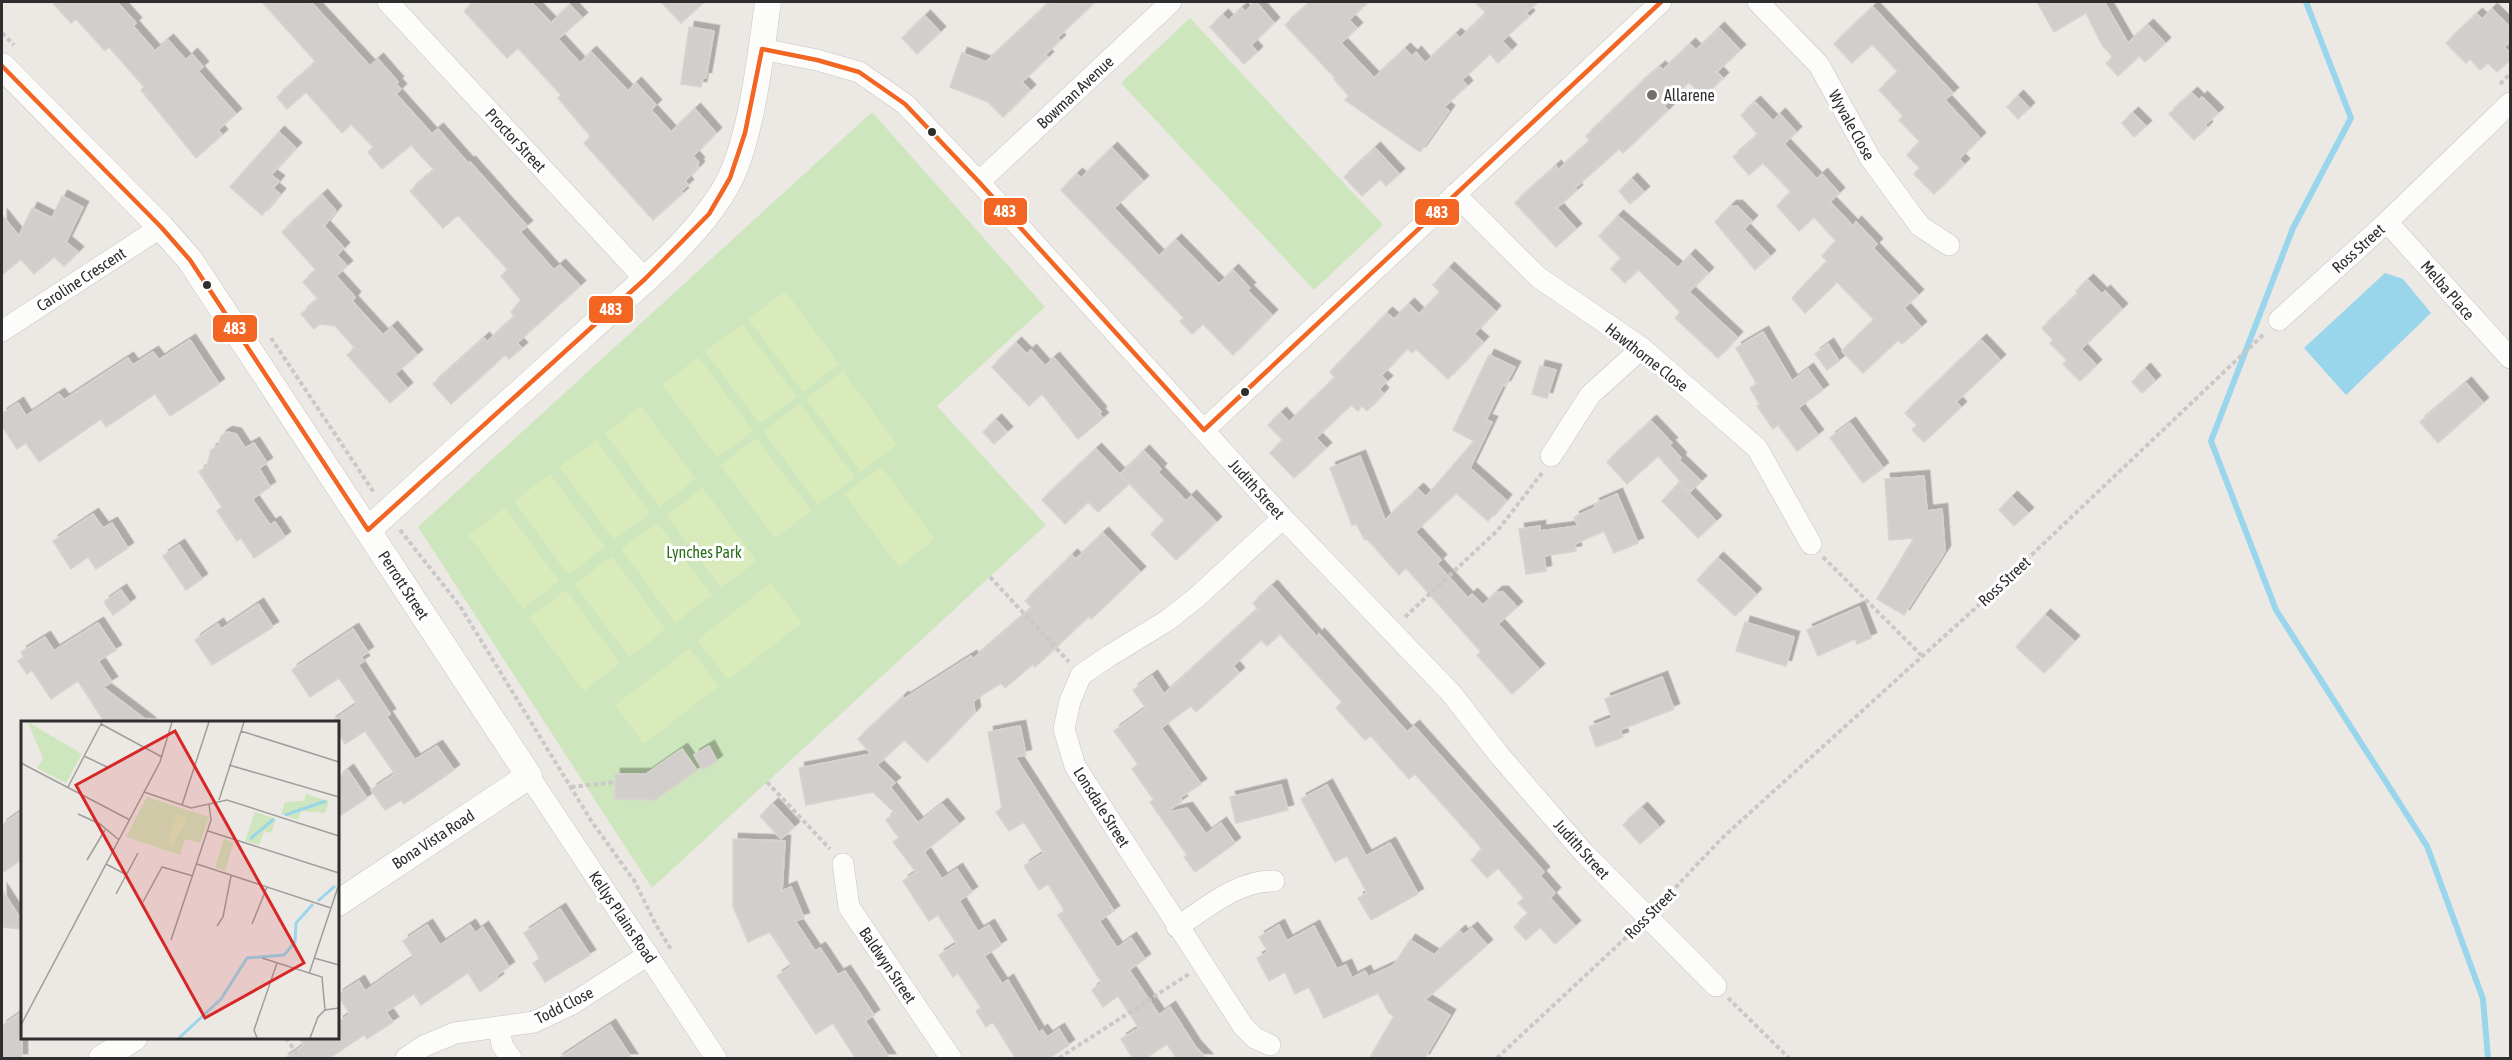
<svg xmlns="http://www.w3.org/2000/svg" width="2512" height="1060" font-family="'Asap Condensed',sans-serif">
<defs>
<filter id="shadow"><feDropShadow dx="5.5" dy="-5.5" stdDeviation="0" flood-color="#0004"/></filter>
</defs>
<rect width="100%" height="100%" fill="#ece8e4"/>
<g fill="#cee6be">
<polygon points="1190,18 1383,225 1314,290 1121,83"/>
<polygon points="872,112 1045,307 937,406 1046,525 652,888 418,527"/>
</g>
<g fill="#d9eabb">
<polygon points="785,291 839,364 803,392 748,319"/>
<polygon points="742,324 797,397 760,424 705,351"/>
<polygon points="699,357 753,431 717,458 662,385"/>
<polygon points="843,371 897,444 861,472 806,399"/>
<polygon points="800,404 855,477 818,505 763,431"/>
<polygon points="641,406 696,479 659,507 605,433"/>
<polygon points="756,438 812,511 775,538 720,465"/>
<polygon points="596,440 650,513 614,540 559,467"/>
<polygon points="881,466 935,539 899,567 844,494"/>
<polygon points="550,474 605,547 568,575 514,501"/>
<polygon points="703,488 757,561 721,588 666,515"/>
<polygon points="505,508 559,581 523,609 468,535"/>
<polygon points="657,522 712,595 675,623 621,549"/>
<polygon points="612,556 666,630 629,657 574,584"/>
<polygon points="771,583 802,623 728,680 697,640"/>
<polygon points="566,590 620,663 584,691 529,618"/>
<polygon points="690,648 719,686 644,744 615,705"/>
</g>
<polygon fill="#99d6ec" points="2385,273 2403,279 2431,313 2346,395 2304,348"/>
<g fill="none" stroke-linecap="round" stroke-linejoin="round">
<polyline stroke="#99d6ec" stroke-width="6" points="2306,2 2351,118 2293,228 2211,441 2276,610 2427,846 2483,999 2488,1058"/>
</g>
<g fill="#d1cecb" stroke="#d7d4d0" stroke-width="1.5" filter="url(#shadow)">
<polygon points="52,2 117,2 136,23 133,26 155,51 168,40 186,60 192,54 203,67 198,71 236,114 218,130 222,135 196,158 141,90 144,87 109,47 105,51 76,19 71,23"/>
<polygon points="262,2 311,2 370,66 378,59 398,82 396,84 401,89 396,94 432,134 438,129 468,163 470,162 527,226 520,232 554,270 560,265 580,286 517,343 522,348 509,359 505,355 451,404 433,384 484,338 487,342 515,316 511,312 521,300 501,276 508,270 458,215 443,228 410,191 434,170 411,145 382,169 368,152 373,147 351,124 342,133 306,92 287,109 277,97 316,62"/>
<polygon points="474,2 531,2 551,23 570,5 582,18 558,39 580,63 591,52 628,91 636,83 656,105 651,110 671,132 695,109 716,133 693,156 699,163 697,165 699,167 685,181 688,185 681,191 683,193 653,220 584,143 591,137 558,98 561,95 518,48 507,58 464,11"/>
<polygon points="661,2 704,2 681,23"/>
<polygon points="1050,2 1095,2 1057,38 1060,40 1045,55 1048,57 1022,82 1030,90 1003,117 988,102 950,87 962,53 986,62"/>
<polygon points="1256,2 1274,23 1251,45 1257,52 1244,64 1210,27 1223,15 1228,21 1242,8 1245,12"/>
<polygon points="1311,2 1368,2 1349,20 1357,28 1341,43 1374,78 1405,49 1412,56 1416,52 1425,63 1456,34 1460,38 1486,13 1475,2 1538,2 1526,13 1529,16 1502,41 1511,50 1498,63 1490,54 1462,80 1467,86 1444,107 1449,111 1420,152 1345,100 1349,96 1334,79 1335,78 1285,25"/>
<polygon points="2037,2 2106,2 2105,3 2128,43 2148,25 2165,43 2145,62 2139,56 2118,76 2106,63 2113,57 2102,45 2086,13 2054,32"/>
<polygon points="1873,7 1953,93 1945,100 1980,138 1959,159 1964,164 1934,194 1914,174 1920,168 1907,155 1920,142 1899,120 1903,116 1879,90 1898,72 1872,44 1852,63 1834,44"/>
<polygon points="2492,9 2511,28 2511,41 2504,47 2511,54 2511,59 2497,72 2488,63 2480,70 2470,59 2466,63 2446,43 2477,14 2482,19"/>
<polygon points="925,16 940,32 917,54 902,38"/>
<polygon points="689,27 714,31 706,78 703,77 701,87 681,84"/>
<polygon points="1719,28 1740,50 1717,72 1723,78 1703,97 1689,82 1664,106 1668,110 1623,153 1619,149 1575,188 1577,190 1557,208 1576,229 1556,247 1515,203 1556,166 1558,170 1590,141 1586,136 1640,84 1660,67 1663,70 1690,44 1696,50"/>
<polygon points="2192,93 2199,100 2202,97 2218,113 2205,125 2207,127 2194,140 2169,114"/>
<polygon points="2018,96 2029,108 2018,119 2007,107"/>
<polygon points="1755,102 1773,121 1780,114 1796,132 1784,144 1817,179 1822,174 1839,193 1830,202 1853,226 1856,222 1877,244 1873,248 1918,295 1904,308 1921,327 1902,344 1898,340 1863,373 1842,351 1874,320 1837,282 1805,313 1792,298 1827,261 1822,256 1836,241 1814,217 1799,231 1777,206 1791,192 1763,163 1749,175 1733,157 1758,135 1741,115"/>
<polygon points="2133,113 2146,126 2134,137 2122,123"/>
<polygon points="279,132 296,148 271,175 279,181 273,188 280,194 262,215 230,187"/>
<polygon points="1112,148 1143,181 1114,208 1159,256 1176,240 1219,284 1233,270 1250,288 1247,290 1272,315 1233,355 1203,324 1192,334 1180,321 1184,318 1061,190 1077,174 1081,178"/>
<polygon points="1375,148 1399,174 1386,186 1380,179 1362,196 1344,177"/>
<polygon points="1632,179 1644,192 1630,204 1619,191"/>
<polygon points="322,195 336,211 324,226 344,248 337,255 347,266 336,276 355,297 352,301 383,335 392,327 417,355 395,374 407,388 390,403 347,355 355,348 335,326 320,324 314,329 301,314 318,299 303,282 316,270 282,232"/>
<polygon points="62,196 83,207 66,242 78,252 64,266 54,257 34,274 21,259 2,275 2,215 19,236 32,208 52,218"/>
<polygon points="1731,206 1737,206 1752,221 1744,229 1770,256 1755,270 1715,222"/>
<polygon points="1618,216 1678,268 1690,255 1708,273 1689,292 1737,337 1718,358 1675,318 1680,312 1638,269 1625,283 1611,269 1621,258 1599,236"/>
<polygon points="1449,268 1495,311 1474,334 1483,342 1448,379 1416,349 1412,353 1407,348 1381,376 1387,381 1379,389 1383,393 1367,411 1362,406 1358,411 1351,405 1316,438 1326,448 1294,478 1270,453 1283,440 1268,425 1281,413 1289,422 1335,378 1330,372 1387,313 1394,319 1409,304 1419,314 1440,292 1433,285"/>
<polygon points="2088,280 2102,294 2105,291 2122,309 2081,349 2096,365 2080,381 2063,364 2067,360 2050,343 2053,340 2042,328 2078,293 2076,291"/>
<polygon points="1763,332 1792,381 1808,369 1823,390 1798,408 1818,435 1797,451 1778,425 1773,429 1757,406 1760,405 1750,388 1757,384 1736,348"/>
<polygon points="190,340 219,384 170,416 155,394 106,427 101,419 39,462 26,443 17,449 2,426 2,414 18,403 26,416 59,394 64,400 128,358 133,365 153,352 159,360"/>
<polygon points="1981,340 2000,360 1956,402 1961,407 1924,442 1912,430 1917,425 1905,413"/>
<polygon points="1016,343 1027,354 1031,350 1045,366 1054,358 1101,412 1099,414 1103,418 1078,439 1042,394 1029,406 992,367"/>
<polygon points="1828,344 1839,361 1827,370 1815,354"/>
<polygon points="1489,355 1515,367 1505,386 1503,385 1486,420 1492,422 1470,468 1506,500 1488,521 1456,493 1415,532 1441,560 1437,564 1468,598 1472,594 1483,605 1497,592 1503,592 1517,607 1498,624 1539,669 1512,694 1477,655 1481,652 1406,568 1399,575 1367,539 1365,540 1356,524 1352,525 1330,468 1360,456 1385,520 1418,489 1426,497 1474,441 1453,430"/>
<polygon points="1540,366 1556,370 1547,398 1532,394"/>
<polygon points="2145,369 2155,381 2142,393 2132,382"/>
<polygon points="2466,383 2483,403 2438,443 2420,422"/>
<polygon points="996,420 1007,432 994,444 983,432"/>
<polygon points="1651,421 1672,443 1669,445 1681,458 1679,460 1701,481 1690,492 1658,456 1627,484 1607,462"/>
<polygon points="1850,423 1883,468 1863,483 1830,438"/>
<polygon points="227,432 236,434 245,448 254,443 267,463 259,468 270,487 252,499 270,525 275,522 285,537 254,558 241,538 237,541 217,511 222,507 199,472 207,466 211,450 219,445 221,436"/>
<polygon points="1096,449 1129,484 1098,512 1088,502 1065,524 1042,500"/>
<polygon points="1144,451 1161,469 1158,472 1186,501 1191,496 1216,522 1176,560 1151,534 1165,521 1120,474"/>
<polygon points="1924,476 1927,511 1942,509 1945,551 1904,615 1877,599 1914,538 1889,540 1885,479"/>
<polygon points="1679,483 1716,521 1698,538 1662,501"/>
<polygon points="1617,494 1638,543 1614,553 1604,531 1575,544 1576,551 1544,556 1546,571 1526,574 1519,529 1540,526 1540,531 1578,526 1574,517 1596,507 1594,504"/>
<polygon points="2012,497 2028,513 2014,526 1999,510"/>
<polygon points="93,514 103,528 112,523 128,548 96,569 88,557 71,569 53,541"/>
<polygon points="1103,533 1140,572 1091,619 1089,616 1035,667 1033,664 1005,688 1001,683 973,701 975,712 927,762 904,740 877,765 895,783 890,787 918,823 942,804 959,824 924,852 942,879 957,869 972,892 959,901 978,932 989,925 1001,945 984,956 1002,984 1008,980 1039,1033 1042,1030 1047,1037 1059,1029 1069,1045 1048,1059 1016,1059 993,1022 986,1027 976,1011 981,1008 958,973 953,977 939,955 957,944 938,915 929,921 903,881 916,872 893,842 899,838 886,820 895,813 873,792 806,805 799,768 871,754 858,739 903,697 904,699 971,656 973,659 1032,608 1025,601 1072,555 1076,559"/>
<polygon points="179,545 202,579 186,590 163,556"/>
<polygon points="1718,558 1756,594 1735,616 1697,580"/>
<polygon points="1272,586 1317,637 1319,634 1407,732 1414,726 1544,872 1540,876 1555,893 1550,898 1575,926 1555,944 1540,927 1526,940 1514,927 1529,914 1518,903 1524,898 1498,868 1487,878 1471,860 1482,850 1478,844 1415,774 1409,779 1371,736 1365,740 1336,708 1342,702 1280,634 1267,646 1261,640 1233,666 1239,673 1196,712 1191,706 1161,728 1201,784 1180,798 1182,801 1166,813 1187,808 1206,834 1221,823 1235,843 1195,872 1184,857 1187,855 1150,802 1154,800 1132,769 1138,764 1114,731 1146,708 1133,690 1152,676 1164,694 1258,609 1253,603"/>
<polygon points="121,590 130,603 113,615 104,602"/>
<polygon points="258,604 273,627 212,665 195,640 218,624 221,629"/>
<polygon points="1859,607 1871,638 1857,644 1855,639 1818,656 1807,630"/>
<polygon points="2045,615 2074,641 2044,673 2016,647"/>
<polygon points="1745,622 1794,637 1786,666 1736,651"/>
<polygon points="98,623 116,650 98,661 112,682 103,687 150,723 105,723 78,681 51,699 32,670 27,674 18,661 24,657 21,652 45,637 54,651"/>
<polygon points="353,629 368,652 361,657 364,661 358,665 390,714 386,716 415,760 437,746 454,770 404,804 401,800 385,810 371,790 395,774 365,731 345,744 338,732 338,723 331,722 357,704 339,678 310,697 292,670"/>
<polygon points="1662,677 1674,709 1620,730 1623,737 1596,747 1589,727 1612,718 1605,699"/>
<polygon points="1020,726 1026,755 1015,757 1114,911 1099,921 1117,948 1131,938 1145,959 1129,970 1159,1015 1170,1007 1195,1046 1207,1059 1177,1059 1167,1044 1145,1059 1133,1059 1121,1039 1139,1028 1118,996 1103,1007 1092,990 1102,983 1058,915 1065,911 1048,884 1039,890 1024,866 1044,853 1024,822 1009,831 996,812 1002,808 988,732"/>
<polygon points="709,746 717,761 703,770 694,755"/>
<polygon points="682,749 697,770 655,800 615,799 615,774 646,774"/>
<polygon points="348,770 367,798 338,817 338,778"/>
<polygon points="1281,785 1288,810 1236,823 1230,797"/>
<polygon points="1327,785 1366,856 1390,843 1418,894 1371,920 1358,898 1367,893 1347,856 1335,862 1301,799"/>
<polygon points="773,804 794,827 781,839 760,816"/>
<polygon points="1642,808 1659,827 1640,844 1623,825"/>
<polygon points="22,811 22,859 2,873 2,825"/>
<polygon points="733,839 785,841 782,891 791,887 804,918 795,921 815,951 820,948 838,975 845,971 874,1015 865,1021 890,1059 856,1059 833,1023 816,1034 777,976 792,966 770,932 748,942 733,906"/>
<polygon points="2,890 22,921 22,929 2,927"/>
<polygon points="560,909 590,955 545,982 533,963 540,959 524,933"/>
<polygon points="427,925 440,945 470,925 475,933 483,927 509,967 496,976 498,979 480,992 468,973 421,1005 414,994 386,1012 393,1022 367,1039 364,1035 328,1059 284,1059 304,1045 299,1038 338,1038 338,1022 350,1014 338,995 359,981 365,991 414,957 403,941"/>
<polygon points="1279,925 1287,941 1314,926 1337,969 1346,965 1352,978 1365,971 1368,977 1394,965 1410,940 1434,955 1460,931 1463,935 1472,928 1487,945 1425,1000 1450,1015 1424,1059 1369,1059 1394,1016 1389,1013 1378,993 1324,1018 1309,987 1295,994 1285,972 1269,981 1257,958 1268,952 1259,937"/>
<polygon points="22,1012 22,1059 2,1059 2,1026"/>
<polygon points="610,1025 632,1059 558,1059"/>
</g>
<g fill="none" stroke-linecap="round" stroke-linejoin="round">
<g stroke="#c5c4c5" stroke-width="22">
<g id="minor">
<polyline points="388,2 645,279"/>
<polyline points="1758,2 1819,65 1870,158 1920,226 1949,245"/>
<polyline points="762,49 817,60 859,72 905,104 979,182 1283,518 1451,693 1500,756 1584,853 1716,986"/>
<polyline points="979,182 1171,2"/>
<polyline points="1455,194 1538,277 1642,348 1757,448 1811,544"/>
<polyline points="2387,222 2510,358"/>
<polyline points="2279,320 2387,222 2510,103"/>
<polyline points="2,331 161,227"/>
<polyline points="1204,430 1661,2"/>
<polyline points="1551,456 1590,395 1642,348"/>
<polyline points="529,776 716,1058"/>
<polyline points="843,864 849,907 951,1058"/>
<path d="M1177 927C1207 908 1238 880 1274 881"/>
<polyline points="499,1027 502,1045 511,1058"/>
<polyline points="1270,1045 1255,1038 1243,1026 1075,766 1064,729 1070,701 1081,675 1109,656 1168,620 1197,597 1283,518"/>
<polyline points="406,1058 424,1046 455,1033 534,1022 572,1004 648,955"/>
</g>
</g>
<g stroke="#c5c4c5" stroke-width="27">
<g id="tertiary">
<polyline points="2,66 161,227 190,260 529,776 338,903"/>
<path d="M368 530C441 463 514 398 588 331 634 289 702 235 730 179 752 133 761 53 768 2"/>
<polyline points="102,1058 134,1038"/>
</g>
</g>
<g stroke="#c9c9c8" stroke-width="4" stroke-dasharray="4.5 3" stroke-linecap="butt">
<polyline points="2,33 14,45"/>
<polyline points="2500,84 2510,74"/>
<polyline points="271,338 375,494"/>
<polyline points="400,530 460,606 592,822 635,882 656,925 672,951"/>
<polyline points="1823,557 1922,656"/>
<polyline points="990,577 1069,662"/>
<polyline points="1405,617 1498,530 1542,473"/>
<polyline points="767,782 830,849"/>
<polyline points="571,787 615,782"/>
<polyline points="1660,904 1721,839 1981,603 2265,333"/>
<polyline points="1728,998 1789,1058"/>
<polyline points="286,1038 300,1058"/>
<polyline points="1059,1058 1189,974"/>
<polyline points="1497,1058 1633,931"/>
</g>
<use href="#minor" stroke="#fcfcfb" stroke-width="21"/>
<use href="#tertiary" stroke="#fcfcfb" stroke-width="26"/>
<g stroke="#fff" stroke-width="9">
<polyline id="bus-1" points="2,66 161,227 190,260 368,530 645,279 709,214 730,178 745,133 762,49 817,60 859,72 905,104 979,182 1204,430 1661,2"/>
</g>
<use href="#bus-1" stroke="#f26522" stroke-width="4.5"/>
</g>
<circle fill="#706f6e" stroke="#fff" stroke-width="2" cx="1652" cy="95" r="6"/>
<g fill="#2e2e2e" stroke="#fff" stroke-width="2">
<circle cx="932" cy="132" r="5"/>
<circle cx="207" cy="285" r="5"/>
<circle cx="1245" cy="392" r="5"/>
</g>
<g text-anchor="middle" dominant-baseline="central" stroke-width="6" stroke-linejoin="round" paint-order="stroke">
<g font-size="16" fill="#2e2e2e" stroke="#fff">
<text transform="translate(1075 92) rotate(-43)">Bowman Avenue</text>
<text transform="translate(1852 125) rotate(61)">Wyvale Close</text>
<text transform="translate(516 140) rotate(47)">Proctor Street</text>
<text transform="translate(2358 248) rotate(-42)">Ross Street</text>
<text transform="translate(81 279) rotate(-33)">Caroline Crescent</text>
<text transform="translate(2448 290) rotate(49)">Melba Place</text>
<text transform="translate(1647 357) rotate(38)">Hawthorne Close</text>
<text transform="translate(1257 489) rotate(48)">Judith Street</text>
<text transform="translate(2004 581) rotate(-43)">Ross Street</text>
<text transform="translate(404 585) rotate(57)">Perrott Street</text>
<text transform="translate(1102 807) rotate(58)">Lonsdale Street</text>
<text transform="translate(433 839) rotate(-33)">Bona Vista Road</text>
<text transform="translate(1582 849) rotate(48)">Judith Street</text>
<text transform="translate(1650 913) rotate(-45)">Ross Street</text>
<text transform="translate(623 917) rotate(56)">Kellys Plains Road</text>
<text transform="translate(888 965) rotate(56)">Baldwyn Street</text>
<text transform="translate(564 1005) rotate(-27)">Todd Close</text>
</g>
<g font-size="16" fill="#2e2e2e" stroke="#fff" text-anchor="start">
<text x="1664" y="95">Allarene</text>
</g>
<g font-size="16" fill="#2c6e1b" stroke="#fff">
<text x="704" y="552">Lynches Park</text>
</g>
</g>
<g transform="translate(21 721)">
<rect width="318" height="318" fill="#ece8e4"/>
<path d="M7 1 61 33 45 62 16 47 22 38ZM285 73 308 80 304 92 280 90 277 99 260 93 264 81 283 80ZM126 76 188 96 179 122 164 118 159 134 105 116ZM234 91 255 98 250 112 243 110 238 124 224 120ZM203 118 213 121 204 150 194 146Z" fill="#cee6be"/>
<path d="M157 93 167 97 152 124 147 122 149 112Z" fill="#d9eabb"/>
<path fill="none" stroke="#99d6ec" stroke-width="3" d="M264 94 305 80M229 118 253 98M297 180 314 165M158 317 200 278 226 237 263 234 274 221 275 202 292 183"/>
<path fill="none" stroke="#a09e9b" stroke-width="1.5" d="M80 3 141 36M220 10 318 41M63 35 86 46M0 42 109 99M208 44 318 76M47 66 81 1M123 71 170 87 206 79 318 115M198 79 223 1M161 84 188 1M57 93 79 103 98 119M187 110 318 152M66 139 84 109M85 143 104 153M176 143 310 187M95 173 117 132M122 181 141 146 172 155M231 203 246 166M196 205 202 196 210 155M150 219 190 99 188 83M241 237 301 256 304 289M293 237 318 244M288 253 318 163M0 304 139 41 151 1M236 317 233 309 256 242M289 317 297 296 304 289 318 287"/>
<path fill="#d62828" fill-opacity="0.15" stroke="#d62828" stroke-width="3" d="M154 10 283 242 184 297 55 64Z"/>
<rect width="318" height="318" fill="none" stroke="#2e2e2e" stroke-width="3"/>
</g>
<g stroke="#fff" stroke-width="2">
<rect x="983" y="197" width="45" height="29" rx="6" fill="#f26522"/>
<rect x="1414" y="198" width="46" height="28" rx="6" fill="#f26522"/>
<rect x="588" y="295" width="46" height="29" rx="6" fill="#f26522"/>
<rect x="212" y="314" width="46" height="29" rx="6" fill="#f26522"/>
</g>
<g font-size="16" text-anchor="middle" font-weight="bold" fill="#fff">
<text x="1005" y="217">483</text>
<text x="1437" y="218">483</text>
<text x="611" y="315">483</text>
<text x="235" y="334">483</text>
</g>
<rect width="2512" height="1060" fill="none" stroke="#2e2e2e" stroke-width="6"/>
</svg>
